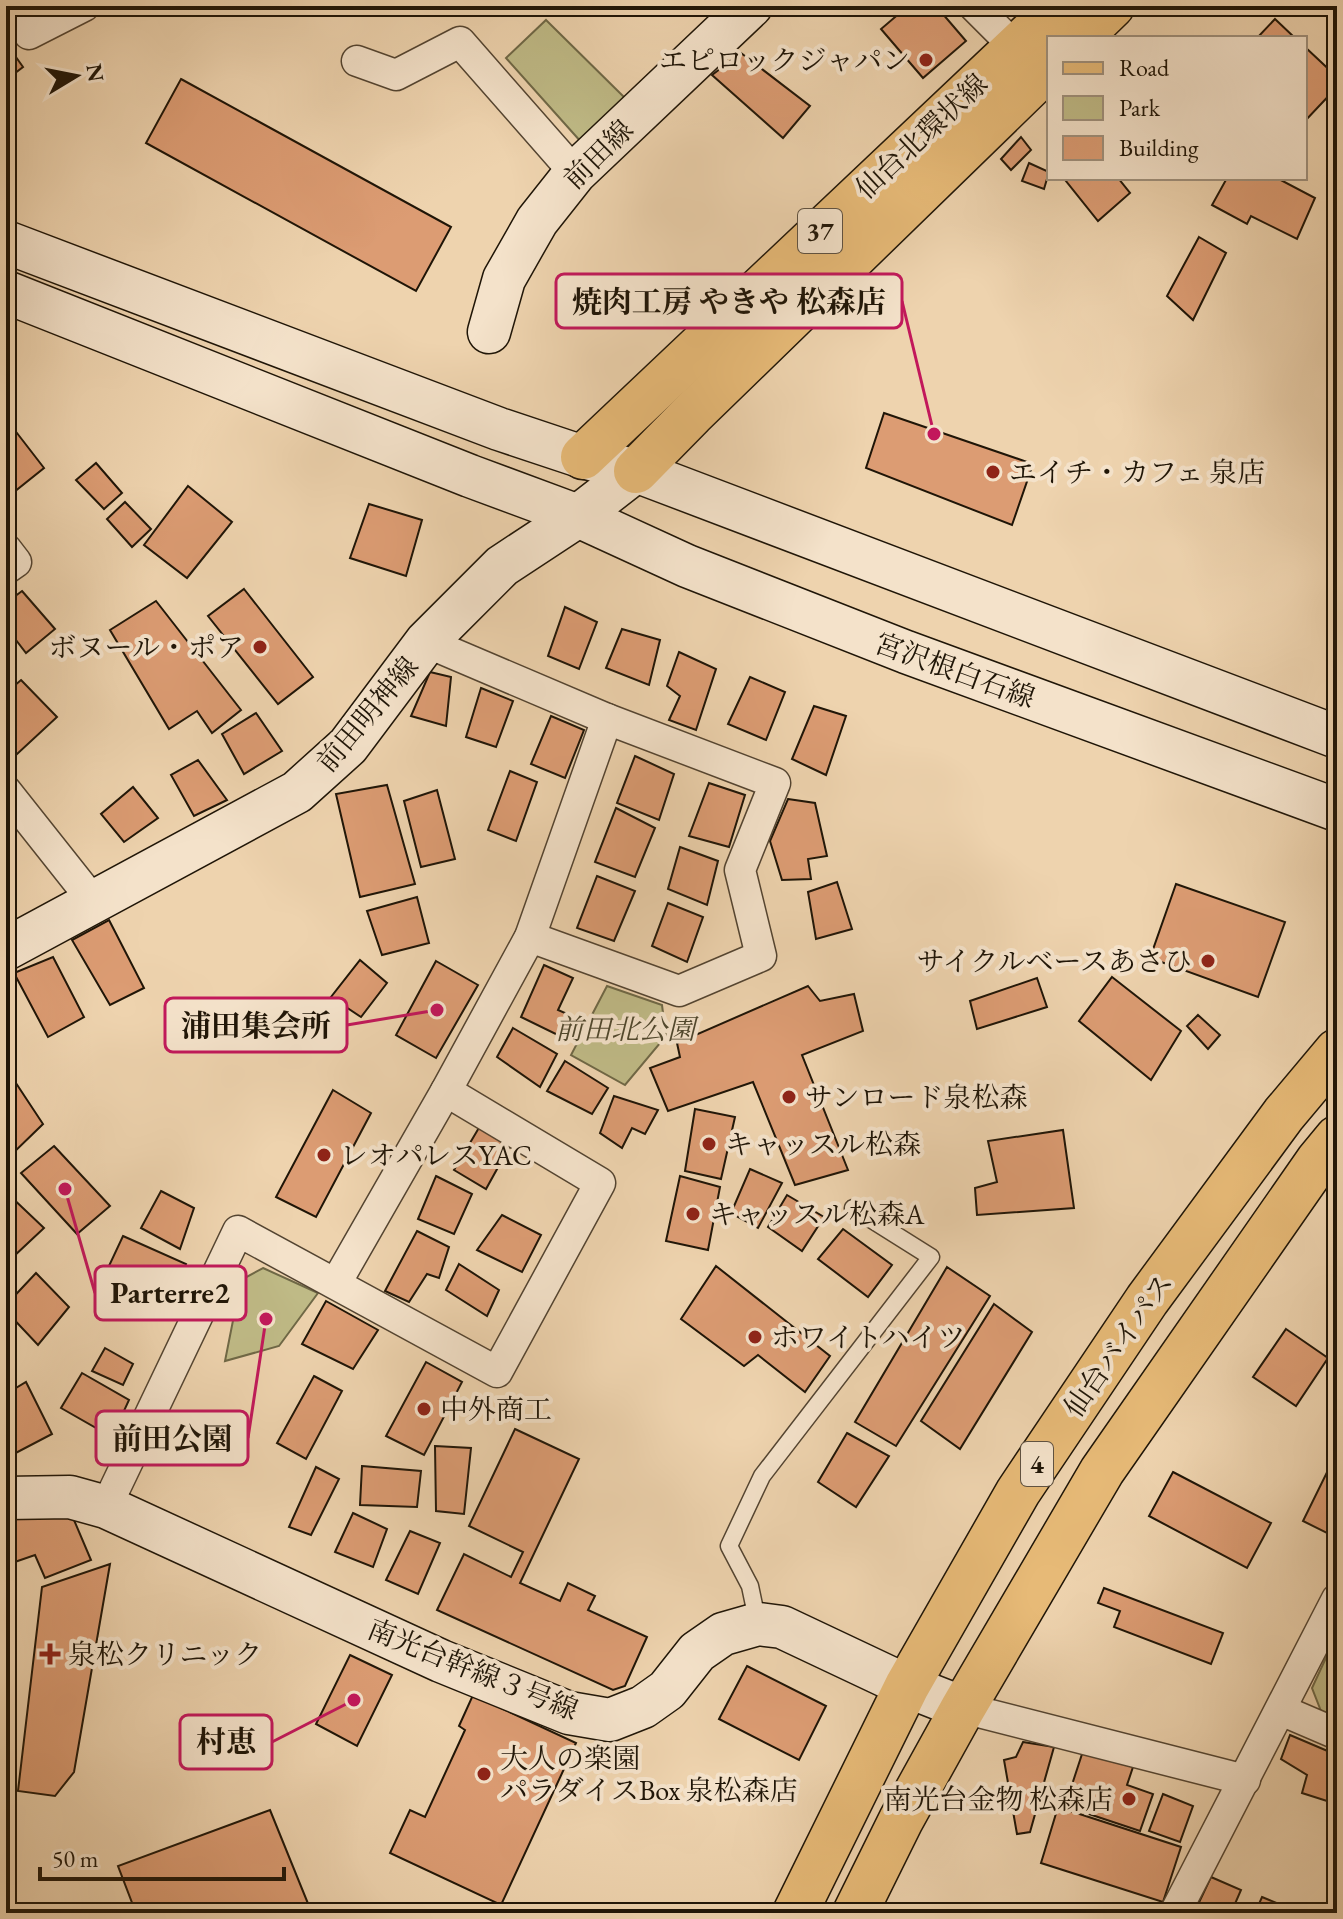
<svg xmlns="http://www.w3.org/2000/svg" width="1343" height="1919" font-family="'EB Garamond','Noto Serif JP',serif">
<rect width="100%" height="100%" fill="#eed3ae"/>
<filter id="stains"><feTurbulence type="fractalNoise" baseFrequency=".0025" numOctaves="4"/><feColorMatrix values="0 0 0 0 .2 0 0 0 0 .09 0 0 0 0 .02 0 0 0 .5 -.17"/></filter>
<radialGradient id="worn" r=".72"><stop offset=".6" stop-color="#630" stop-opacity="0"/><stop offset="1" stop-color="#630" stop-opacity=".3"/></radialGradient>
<g fill="#bfba86" stroke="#6f6846" stroke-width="2">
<polygon points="546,20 629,102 582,143 506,58"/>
<polygon points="607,986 662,1005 666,1036 625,1085 571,1055"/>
<polygon points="263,1268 318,1293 279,1346 225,1361 241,1280"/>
<polygon points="1337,1634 1337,1718 1321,1711 1312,1688"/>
</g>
<g fill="#dc9c73" stroke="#1f1507" stroke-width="2">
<polygon points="908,6 936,6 966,41 923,78 881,29"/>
<polygon points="1275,19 1295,38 1257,38"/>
<polygon points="6,43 23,67 6,80"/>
<polygon points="1305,47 1337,77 1337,87 1305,121"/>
<polygon points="741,53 810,106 783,138 712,75"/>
<polygon points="181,79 451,227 416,291 146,143"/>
<polygon points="1021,137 1031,150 1011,170 1001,159"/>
<polygon points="1029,163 1049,172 1044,189 1022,181"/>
<polygon points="1069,178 1118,178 1130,193 1098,221 1066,181"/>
<polygon points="1227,178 1277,178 1315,198 1297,239 1251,216 1247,224 1212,205"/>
<polygon points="1199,237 1226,253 1193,320 1167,296"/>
<polygon points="884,413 1033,464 1012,525 866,468"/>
<polygon points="10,424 44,468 14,492 6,482 6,427"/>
<polygon points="96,463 122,493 104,509 76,480"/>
<polygon points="188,486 232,522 187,578 144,545"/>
<polygon points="125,502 151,529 132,547 107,519"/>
<polygon points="369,504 422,520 406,576 350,558"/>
<polygon points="244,589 313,677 278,704 208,616"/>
<polygon points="22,591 55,629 26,653 6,627 6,603"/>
<polygon points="156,601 241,710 212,733 197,711 169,729 110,630"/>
<polygon points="565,607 597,622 579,669 548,656"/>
<polygon points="622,629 660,640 649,685 606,668"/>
<polygon points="679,652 716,669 696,730 669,720 680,696 667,686"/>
<polygon points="430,672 451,677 446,726 411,716"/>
<polygon points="750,677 785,692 766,740 728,724"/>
<polygon points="21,680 57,717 16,755 6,740 6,693"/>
<polygon points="481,688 513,701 496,747 466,737"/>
<polygon points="814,706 846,716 826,775 792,759"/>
<polygon points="256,713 282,751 244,774 222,734"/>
<polygon points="551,716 584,730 565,778 531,764"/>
<polygon points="635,756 674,774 659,820 617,803"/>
<polygon points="198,760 227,800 194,816 171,775"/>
<polygon points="510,771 537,782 516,841 488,830"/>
<polygon points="709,783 745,795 729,847 689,836"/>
<polygon points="387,785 415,884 360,897 336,794"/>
<polygon points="133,787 158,818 124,842 101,814"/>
<polygon points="437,790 455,859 421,867 404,801"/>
<polygon points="788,799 815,803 827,856 808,859 811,879 782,880 770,841"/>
<polygon points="616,808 655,828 635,877 595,862"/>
<polygon points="680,847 718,861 707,905 668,889"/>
<polygon points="597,876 635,891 614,941 577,928"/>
<polygon points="837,882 852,929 816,939 808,892"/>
<polygon points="1176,884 1285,922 1258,997 1150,958"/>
<polygon points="417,897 429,943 382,955 367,911"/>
<polygon points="668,903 703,917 687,962 652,946"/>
<polygon points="109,920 144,988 110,1005 72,940"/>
<polygon points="53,957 84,1017 48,1037 14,973"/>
<polygon points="360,960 387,983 361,1017 331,997"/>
<polygon points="436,961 478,985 436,1058 396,1035"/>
<polygon points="544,965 573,978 558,1010 572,1016 568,1040 521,1017"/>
<polygon points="1112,977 1181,1031 1151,1080 1079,1021"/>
<polygon points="1037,978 1047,1007 977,1029 970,1001"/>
<polygon points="808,986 820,1001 854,994 863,1031 802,1055 848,1170 795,1185 753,1082 668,1111 650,1068 680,1057 677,1043"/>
<polygon points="1198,1015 1220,1035 1208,1049 1187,1026"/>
<polygon points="513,1028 557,1054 540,1087 497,1057"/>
<polygon points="565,1061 608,1088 592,1114 547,1091"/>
<polygon points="6,1068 43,1124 6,1160"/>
<polygon points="333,1090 371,1113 316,1217 276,1197"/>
<polygon points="614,1096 658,1110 645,1134 632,1128 622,1148 600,1133"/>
<polygon points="695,1109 735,1117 721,1179 685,1171"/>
<polygon points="480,1126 512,1142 486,1189 454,1170"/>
<polygon points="1063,1130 1074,1208 977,1215 975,1188 997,1182 988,1141"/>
<polygon points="54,1146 110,1206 77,1234 21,1173"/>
<polygon points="750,1169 782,1183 758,1228 731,1213"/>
<polygon points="436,1176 472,1194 454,1234 418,1219"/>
<polygon points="680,1176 720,1187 708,1250 666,1241"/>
<polygon points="161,1191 194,1208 180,1249 141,1228"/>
<polygon points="6,1192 44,1228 13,1257 6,1250"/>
<polygon points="787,1195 824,1217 802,1251 768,1227"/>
<polygon points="502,1215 541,1235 522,1272 477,1250"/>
<polygon points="843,1229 892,1265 868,1297 818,1259"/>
<polygon points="417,1231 449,1247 439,1278 427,1274 409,1302 385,1291"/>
<polygon points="123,1236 186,1264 168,1313 101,1283"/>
<polygon points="459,1264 499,1290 487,1316 446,1290"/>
<polygon points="716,1266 830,1356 805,1392 758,1355 744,1366 681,1319"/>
<polygon points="947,1267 990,1296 896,1446 855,1422"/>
<polygon points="36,1273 69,1307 38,1345 6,1311 6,1305"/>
<polygon points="326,1301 378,1330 353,1369 302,1344"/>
<polygon points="994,1304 1032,1332 960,1449 921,1421"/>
<polygon points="1286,1329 1328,1358 1296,1406 1253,1377"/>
<polygon points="105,1348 133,1364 123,1385 92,1371"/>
<polygon points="426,1362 462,1382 424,1455 386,1436"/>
<polygon points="82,1373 129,1400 112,1437 61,1408"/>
<polygon points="314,1376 342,1391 306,1459 277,1443"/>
<polygon points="26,1382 52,1434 8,1457 6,1452 6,1394"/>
<polygon points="515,1429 579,1459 520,1583 560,1601 568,1583 595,1596 588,1610 647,1637 625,1686 613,1690 437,1610 464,1554 511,1577 523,1552 469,1526"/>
<polygon points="847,1433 889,1456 856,1507 818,1482"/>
<polygon points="435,1446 471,1448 464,1514 436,1511"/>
<polygon points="1337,1452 1337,1538 1303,1521"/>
<polygon points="362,1466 421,1471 417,1507 360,1505"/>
<polygon points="316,1467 339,1479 311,1535 289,1527"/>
<polygon points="1173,1472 1271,1523 1247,1568 1149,1516"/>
<polygon points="71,1513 91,1560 45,1578 35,1555 6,1565 6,1515"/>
<polygon points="353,1513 387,1529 373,1567 335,1552"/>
<polygon points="410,1531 440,1543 418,1594 386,1580"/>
<polygon points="110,1564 74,1772 55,1796 18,1791 42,1587"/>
<polygon points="1104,1588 1223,1633 1211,1664 1114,1627 1120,1611 1098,1603"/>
<polygon points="350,1655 392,1675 357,1746 316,1724"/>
<polygon points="747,1666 826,1706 799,1760 719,1719"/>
<polygon points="473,1695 576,1743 501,1905 390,1853 410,1810 425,1817 465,1730 459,1726"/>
<polygon points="1290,1735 1337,1755 1337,1775 1327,1801 1302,1793 1307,1775 1281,1759"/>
<polygon points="1023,1742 1054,1747 1030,1832 1017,1834 1004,1760 1016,1757"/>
<polygon points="1084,1748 1134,1764 1127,1785 1153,1794 1140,1831 1065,1806"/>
<polygon points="1163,1794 1193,1806 1180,1842 1149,1831"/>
<polygon points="1058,1807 1181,1847 1163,1902 1041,1863"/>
<polygon points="270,1810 311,1911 315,1913 136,1913 118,1866"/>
<polygon points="1211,1877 1241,1890 1231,1913 1194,1913"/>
<polygon points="1262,1897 1301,1913 1255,1913"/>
</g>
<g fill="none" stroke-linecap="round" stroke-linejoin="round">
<g stroke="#534431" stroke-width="19">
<polyline id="lane" points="758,1624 750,1586 729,1546 762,1476 931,1257 853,1208"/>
</g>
<g stroke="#534431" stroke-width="33">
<g id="street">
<polyline points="9,6 29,34 84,6"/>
<polyline points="974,6 1015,47"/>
<polyline points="357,61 396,75 460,42 575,173"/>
<polyline points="6,549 16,562 6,569"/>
<polyline points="426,642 607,719 775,783 740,870 761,956 679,991 530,937"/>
<polyline points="6,791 94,902"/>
<polyline points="336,1283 446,1091 530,937 607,719"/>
<polyline points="106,1507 238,1231 497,1372 600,1183 446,1091"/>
<polyline points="963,1708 1245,1780"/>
<polyline points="1281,1710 1337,1734"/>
<polyline points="1175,1913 1337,1599"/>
</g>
</g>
<g stroke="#1f1507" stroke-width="45">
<g id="secondary">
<polyline points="6,242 499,429 583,457 636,471 1337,737"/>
<polyline points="6,292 470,476 578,516 687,566 906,652 1337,810"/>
<polyline points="489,332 504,279 537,221 575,173 751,6"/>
<polyline points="6,949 297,792 348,746 426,642 502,566 578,516 636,471"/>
<polyline points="6,1498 70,1497 106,1507 441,1661 569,1713 610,1720 643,1707 667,1690 697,1652 723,1634 758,1624 782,1627 907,1686 963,1708"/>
</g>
</g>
<g stroke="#1f1507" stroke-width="47">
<g id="primary">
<polyline points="1079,38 1112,6"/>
<polyline points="583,457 1060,6"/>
<polyline points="636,471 692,414 1049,67"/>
</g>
</g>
<g stroke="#1f1507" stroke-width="47">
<g id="highway">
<polyline points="795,1913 907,1686 1018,1492 1147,1300 1284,1114 1337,1051"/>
<polyline points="855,1913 901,1820 963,1708 1102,1471 1318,1161 1337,1138"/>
</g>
</g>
<use href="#lane" stroke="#f4e2ca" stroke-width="16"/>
<use href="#street" stroke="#f4e2ca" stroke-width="30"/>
<use href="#secondary" stroke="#f4e2ca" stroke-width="42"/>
<use href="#primary" stroke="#e7ba77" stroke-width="44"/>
<use href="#highway" stroke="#e7ba77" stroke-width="44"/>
</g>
<g fill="#8f2418" stroke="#f4e2ca" stroke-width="3">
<circle cx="926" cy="60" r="8"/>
<circle cx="993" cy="472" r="8"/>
<circle cx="260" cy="647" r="8"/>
<circle cx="1208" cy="961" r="8"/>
<circle cx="789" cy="1097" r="8"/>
<circle cx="709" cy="1144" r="8"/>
<circle cx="324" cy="1155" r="8"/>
<circle cx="693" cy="1214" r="8"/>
<circle cx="755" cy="1337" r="8"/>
<circle cx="424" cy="1409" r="8"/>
<path d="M46 1642h8v8h8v8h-8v8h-8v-8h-8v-8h8z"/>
<circle cx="484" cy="1774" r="8"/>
<circle cx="1129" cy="1799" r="8"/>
</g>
<g text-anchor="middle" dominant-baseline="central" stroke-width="8" stroke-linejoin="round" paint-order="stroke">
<g fill="#f4e2ca" stroke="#5f5242" stroke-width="2">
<rect x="798" y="209" width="44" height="44" rx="6"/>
<rect x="1021" y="1442" width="32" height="44" rx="6"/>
</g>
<g font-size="26" font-weight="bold" fill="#1f1507">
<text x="820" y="231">37</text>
<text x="1037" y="1464">4</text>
</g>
<g font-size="28" fill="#1f1507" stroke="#f4e2ca" text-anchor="start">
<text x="910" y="60" text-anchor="end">エピロックジャパン</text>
<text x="1009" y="472">エイチ・カフェ 泉店</text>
<text x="244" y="647" text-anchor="end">ボヌール・ポア</text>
<text x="1192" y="961" text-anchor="end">サイクルベースあさひ</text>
<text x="805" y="1097">サンロード泉松森</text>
<text x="725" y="1144">キャッスル松森</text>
<text x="340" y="1155">レオパレスYAC</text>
<text x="709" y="1214">キャッスル松森A</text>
<text x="771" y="1337">ホワイトハイツ</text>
<text x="440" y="1409">中外商工</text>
<text x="68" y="1654">泉松クリニック</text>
<text x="500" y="1758">大人の楽園<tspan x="500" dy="32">パラダイスBox 泉松森店</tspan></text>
<text x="1113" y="1799" text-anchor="end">南光台金物 松森店</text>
</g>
<g font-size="28" fill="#1f1507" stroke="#f4e2ca">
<text transform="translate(921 136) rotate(-43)">仙台北環状線</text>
<text transform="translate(598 154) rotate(-45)">前田線</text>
<text transform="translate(955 670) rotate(20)">宮沢根白石線</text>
<text transform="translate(367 714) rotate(-50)">前田明神線</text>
<text transform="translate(1118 1345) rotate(-55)">仙台バイパス</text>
<text transform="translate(473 1669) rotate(22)">南光台幹線３号線</text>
</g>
<g font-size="28" font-style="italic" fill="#4f472d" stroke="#f4e2ca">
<text x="625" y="1029">前田北公園</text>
</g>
</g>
<path fill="none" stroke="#c2185b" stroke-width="3" d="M934 434L902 301M437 1010L347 1025M65 1189L95 1293M266 1319L248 1438M354 1700L272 1742"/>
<g fill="#c2185b" stroke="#f4e2ca" stroke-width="3">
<circle cx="934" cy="434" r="8"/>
<circle cx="437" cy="1010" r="8"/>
<circle cx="65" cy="1189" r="8"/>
<circle cx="266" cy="1319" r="8"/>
<circle cx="354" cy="1700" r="8"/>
</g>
<g fill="#f4e2ca" stroke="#c2185b" stroke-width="3">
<rect x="556" y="274" width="346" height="54" rx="8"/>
<rect x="165" y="998" width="182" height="54" rx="8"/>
<rect x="95" y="1266" width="151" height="54" rx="8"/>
<rect x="96" y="1411" width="152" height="54" rx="8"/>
<rect x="180" y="1715" width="92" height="54" rx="8"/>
</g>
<g font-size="30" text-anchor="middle" font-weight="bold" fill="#1f1507">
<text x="729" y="312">焼肉工房 やきや 松森店</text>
<text x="256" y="1036">浦田集会所</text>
<text x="170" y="1303">Parterre2</text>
<text x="172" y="1449">前田公園</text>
<text x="226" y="1752">村恵</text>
</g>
<rect width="1343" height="1919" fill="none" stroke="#eed3ae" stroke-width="32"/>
<rect x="8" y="8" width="1327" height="1903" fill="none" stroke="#1f1507" stroke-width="4"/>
<rect x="16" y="16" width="1311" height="1887" fill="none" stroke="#1f1507" stroke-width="2"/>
<rect x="1047" y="36" width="260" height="144" fill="#f4e2ca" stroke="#9f907c" stroke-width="2"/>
<rect x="1063" y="62" width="40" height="12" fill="#e7ba77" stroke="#9f907c" stroke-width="2"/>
<text x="1119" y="76" font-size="24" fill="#1f1507">Road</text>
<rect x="1063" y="96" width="40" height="24" fill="#bfba86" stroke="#9f907c" stroke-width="2"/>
<text x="1119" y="116" font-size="24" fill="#1f1507">Park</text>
<rect x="1063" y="136" width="40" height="24" fill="#dc9c73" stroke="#9f907c" stroke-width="2"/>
<text x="1119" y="156" font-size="24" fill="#1f1507">Building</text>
<g transform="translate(76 76) rotate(80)" stroke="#f4e2ca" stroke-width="6" paint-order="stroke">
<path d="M0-6L14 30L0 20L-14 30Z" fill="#1f1507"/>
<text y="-12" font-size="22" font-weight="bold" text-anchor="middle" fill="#1f1507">N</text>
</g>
<path d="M40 1867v12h244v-12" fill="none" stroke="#1f1507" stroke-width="4"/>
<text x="52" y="1867" font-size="24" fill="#1f1507" stroke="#f4e2ca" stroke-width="6" paint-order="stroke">50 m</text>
<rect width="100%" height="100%" filter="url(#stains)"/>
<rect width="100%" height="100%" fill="url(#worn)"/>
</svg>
